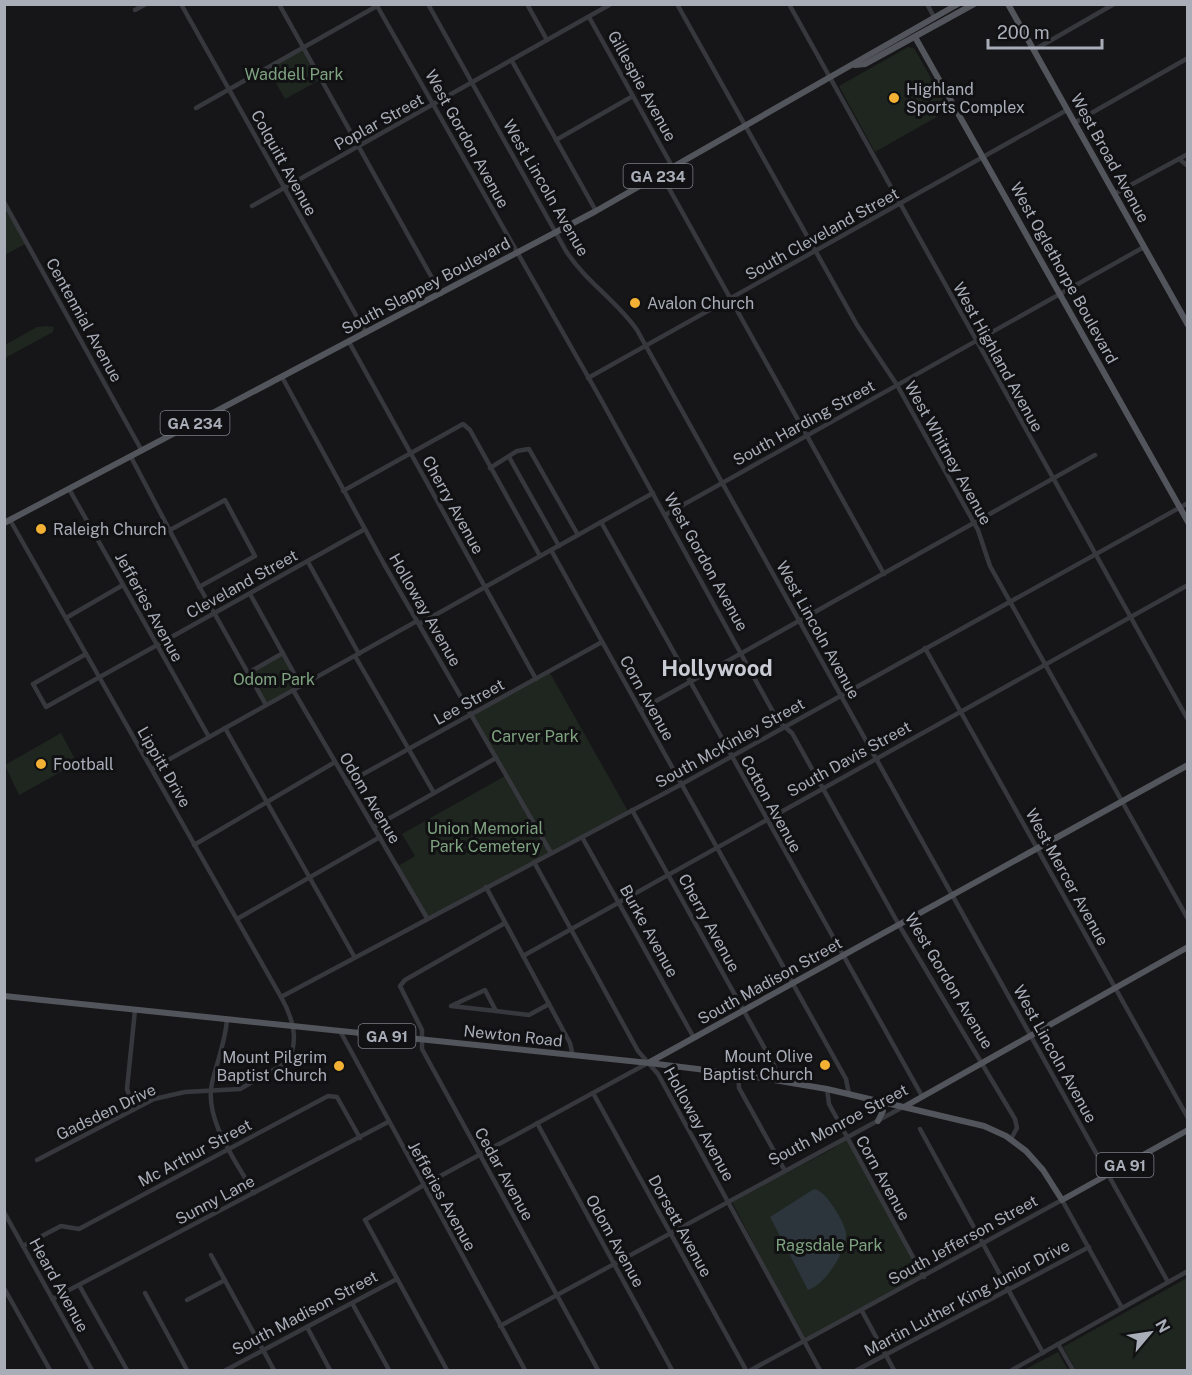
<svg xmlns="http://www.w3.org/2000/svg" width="1192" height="1375" font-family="'Public Sans',sans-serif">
<rect width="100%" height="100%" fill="#161618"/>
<g fill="#1e261f">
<polygon points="908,47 914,48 949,110 875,152 839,86"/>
<polygon points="304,49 320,80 285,99 268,69"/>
<polygon points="4,202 27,243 5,255 4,255"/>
<polygon points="47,326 54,327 53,332 5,358 5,345 37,327"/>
<polygon points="282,654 300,686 267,704 249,673"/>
<polygon points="550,673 628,811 551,851 473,715"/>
<polygon points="61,733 77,763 19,795 5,765"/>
<polygon points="505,776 549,853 427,917 398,866 415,856 402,834"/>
<polygon points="847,1138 923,1277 804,1341 732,1202 834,1148"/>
<polygon points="1187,1278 1187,1370 1076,1370 1063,1347"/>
<polygon points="1058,1352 1068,1370 1024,1370"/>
</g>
<path fill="#2c353c" d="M814 1189C825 1189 845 1223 846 1233 848 1250 824 1286 808 1290L770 1217Z"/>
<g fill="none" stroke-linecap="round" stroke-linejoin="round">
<g stroke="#37383d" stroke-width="4.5">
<polyline points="181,4 366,333"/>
<polyline points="279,4 441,294"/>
<polyline points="376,4 599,396 778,721 792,733 899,925 1015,1119 1017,1128 1011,1139"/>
<path d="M428 4 566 251C586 282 617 301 637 330L1168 1282"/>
<polyline points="527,4 547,40"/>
<polyline points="677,4 857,325 897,385 978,530 990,566 1188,919"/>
<polyline points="789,4 1188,720"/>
<polyline points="927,4 934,17"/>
<polyline points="135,10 146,4"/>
<polyline points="589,17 673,168"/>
<polyline points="1034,50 1114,4"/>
<polyline points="512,61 596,211"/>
<polyline points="196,108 377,6"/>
<polyline points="1074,123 1188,58"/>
<polyline points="556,140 633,96"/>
<polyline points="1179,159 1188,166"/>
<polyline points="661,174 884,574"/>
<polyline points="1114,194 1188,154"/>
<polyline points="4,202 142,451"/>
<polyline points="252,206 611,4"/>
<polyline points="349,342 536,679"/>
<polyline points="282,377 384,564 551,853"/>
<polyline points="588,378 1067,110"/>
<polyline points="131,457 199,586 266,705"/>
<polyline points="509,457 559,546"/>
<polyline points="490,468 517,451 529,449 578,535"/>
<polyline points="69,489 209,737"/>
<polyline points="343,491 463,424 470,430 540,556"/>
<polyline points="665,515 1144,247"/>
<path d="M10 520 281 997C292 1016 301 1043 286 1063L240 1089 185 1092 154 1099 37 1160"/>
<polyline points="601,522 922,1096"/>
<polyline points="170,530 225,500 255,556 199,587"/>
<polyline points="551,550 846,1079 849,1094"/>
<polyline points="308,562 359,654"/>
<polyline points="250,594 301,686"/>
<polyline points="66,618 123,585"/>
<polyline points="419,624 653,493"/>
<polyline points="925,648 1188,1118"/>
<polyline points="86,654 33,684 46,707 365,529"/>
<polyline points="355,656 434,793"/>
<polyline points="248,673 283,653"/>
<polyline points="293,690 427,918"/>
<polyline points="640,710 1095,455"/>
<polyline points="225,728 354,956"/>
<polyline points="152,769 417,621"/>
<polyline points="347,783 602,642"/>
<polyline points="632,810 774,1065 778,1080"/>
<polyline points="374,827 496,758"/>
<polyline points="582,837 694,1038"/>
<polyline points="194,845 335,762"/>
<polyline points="534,862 638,1051 658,1074 820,1370"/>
<polyline points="486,887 570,1043 573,1056"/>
<polyline points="237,919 380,837"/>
<polyline points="505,923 405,980 400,986 422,1030 422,1049 598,1370"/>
<polyline points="523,956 1188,585"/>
<polygon points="485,990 496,1011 451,1006"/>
<polyline points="281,997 682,784 1188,503"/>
<polyline points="496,1011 529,1015 549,1004"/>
<path d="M227 1020C225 1043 217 1062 212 1083 204 1120 236 1161 254 1193"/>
<polyline points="340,1031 525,1370"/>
<polyline points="738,1074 739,1088 784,1169"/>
<polyline points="827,1089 829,1104 924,1277"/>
<polyline points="593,1093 746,1370"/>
<polyline points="133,1108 127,1089 135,1010"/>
<polyline points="537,1123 672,1370"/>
<polyline points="920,1129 1043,1353"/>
<polyline points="4,1212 92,1370"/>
<polyline points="23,1246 61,1226 79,1229 328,1096 337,1097 360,1138"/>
<polyline points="211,1255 274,1370"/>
<polyline points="79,1285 127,1370"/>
<polyline points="4,1288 50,1370"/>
<polyline points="145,1293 187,1370"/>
<polyline points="52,1299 388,1122"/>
<polyline points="187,1300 225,1280"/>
<polyline points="352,1303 389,1370"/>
<polyline points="862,1311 894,1370"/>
<polyline points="500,1326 903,1107"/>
<polyline points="307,1327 330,1370"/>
<polyline points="1058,1344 1073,1370"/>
<polyline points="226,1370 397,1279"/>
<polyline points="447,1370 365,1220 422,1186 648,1063"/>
<polyline points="751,1370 1062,1200 1122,1308"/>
<polyline points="857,1370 1089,1247"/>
<polyline points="1012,1370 1188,1271"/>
</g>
<g stroke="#53555c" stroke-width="6">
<polyline points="1008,4 1188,325"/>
<polyline points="915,37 1188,522"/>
<polyline points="855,65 865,64 974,4"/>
<polyline points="4,523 596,211 958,4"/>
<polyline points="4,996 649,1063 738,1074 827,1089 984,1126 1006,1136 1026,1151 1043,1170 1062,1200 1188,1130"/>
<polyline points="650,1062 1188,765"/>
<polyline points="875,1102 883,1111 878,1121"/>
<polyline points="904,1107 1188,947"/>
</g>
</g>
<g fill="#f2b134" stroke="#111113" stroke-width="2">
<circle cx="894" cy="98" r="6"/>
<circle cx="635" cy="303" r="6"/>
<circle cx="41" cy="529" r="6"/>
<circle cx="41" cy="764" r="6"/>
<circle cx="825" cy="1065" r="6"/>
<circle cx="339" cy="1066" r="6"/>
</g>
<g text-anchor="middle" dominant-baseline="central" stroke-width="6" stroke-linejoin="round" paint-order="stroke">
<g fill="#111113" stroke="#7b7e86" stroke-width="1.5">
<rect x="623.5" y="164" width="69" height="24" rx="4.5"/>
<rect x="160.5" y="411" width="69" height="24" rx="4.5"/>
<rect x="358.5" y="1024" width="57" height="24" rx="4.5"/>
<rect x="1096.5" y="1153" width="57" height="24" rx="4.5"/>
</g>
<g font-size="15" font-weight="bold" fill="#a8adb8">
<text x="658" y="176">GA 234</text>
<text x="195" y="423">GA 234</text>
<text x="387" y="1036">GA 91</text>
<text x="1125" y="1165">GA 91</text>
</g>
<g font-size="16" fill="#7fa381" stroke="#111113">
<text x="294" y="74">Waddell Park</text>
<text x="274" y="679">Odom Park</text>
<text x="535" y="736">Carver Park</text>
<text x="485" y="828">Union Memorial<tspan x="485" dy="18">Park Cemetery</tspan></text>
<text x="829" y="1245">Ragsdale Park</text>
</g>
<g font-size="16" fill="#a8adb8" stroke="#111113">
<text transform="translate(642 86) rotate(61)">Gillespie Avenue</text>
<text transform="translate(379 122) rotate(-29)">Poplar Street</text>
<text transform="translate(467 139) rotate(61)">West Gordon Avenue</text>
<text transform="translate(1110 158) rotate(61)">West Broad Avenue</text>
<text transform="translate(284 163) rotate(61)">Colquitt Avenue</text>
<text transform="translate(546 188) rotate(60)">West Lincoln Avenue</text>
<text transform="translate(822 234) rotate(-29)">South Cleveland Street</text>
<text transform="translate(1064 273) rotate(61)">West Oglethorpe Boulevard</text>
<text transform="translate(426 286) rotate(-28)">South Slappey Boulevard</text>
<text transform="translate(84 320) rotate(61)">Centennial Avenue</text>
<text transform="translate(998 357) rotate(61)">West Highland Avenue</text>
<text transform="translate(804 423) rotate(-29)">South Harding Street</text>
<text transform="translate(948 453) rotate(61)">West Whitney Avenue</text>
<text transform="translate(453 505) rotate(61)">Cherry Avenue</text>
<text transform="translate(706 562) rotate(61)">West Gordon Avenue</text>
<text transform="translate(242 584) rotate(-29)">Cleveland Street</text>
<text transform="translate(149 607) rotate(61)">Jefferies Avenue</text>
<text transform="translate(425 610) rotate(60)">Holloway Avenue</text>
<text transform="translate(818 630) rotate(61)">West Lincoln Avenue</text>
<text transform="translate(647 698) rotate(61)">Corn Avenue</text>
<text transform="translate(469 702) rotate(-29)">Lee Street</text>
<text transform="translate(730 743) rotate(-29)">South McKinley Street</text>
<text transform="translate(849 759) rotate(-29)">South Davis Street</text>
<text transform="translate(164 767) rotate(60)">Lippitt Drive</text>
<text transform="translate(370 798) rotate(59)">Odom Avenue</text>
<text transform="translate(771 804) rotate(61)">Cotton Avenue</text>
<text transform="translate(1067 877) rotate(61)">West Mercer Avenue</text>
<text transform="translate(709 923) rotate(61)">Cherry Avenue</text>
<text transform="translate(649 931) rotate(61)">Burke Avenue</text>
<text transform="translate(770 981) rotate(-29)">South Madison Street</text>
<text transform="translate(949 981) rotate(59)">West Gordon Avenue</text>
<text transform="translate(513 1036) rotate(6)">Newton Road</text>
<text transform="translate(1055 1054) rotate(61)">West Lincoln Avenue</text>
<text transform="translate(106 1112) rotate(-26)">Gadsden Drive</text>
<text transform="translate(699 1124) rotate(61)">Holloway Avenue</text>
<text transform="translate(838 1125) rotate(-28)">South Monroe Street</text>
<text transform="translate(195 1153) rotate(-28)">Mc Arthur Street</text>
<text transform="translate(504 1174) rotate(61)">Cedar Avenue</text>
<text transform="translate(883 1178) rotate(61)">Corn Avenue</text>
<text transform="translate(442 1196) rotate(61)">Jefferies Avenue</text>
<text transform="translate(215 1200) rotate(-28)">Sunny Lane</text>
<text transform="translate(680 1226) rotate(61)">Dorsett Avenue</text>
<text transform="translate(963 1240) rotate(-29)">South Jefferson Street</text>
<text transform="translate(615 1241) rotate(61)">Odom Avenue</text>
<text transform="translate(59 1285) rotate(61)">Heard Avenue</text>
<text transform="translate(967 1298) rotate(-28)">Martin Luther King Junior Drive</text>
<text transform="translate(305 1313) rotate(-28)">South Madison Street</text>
</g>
<g font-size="16" fill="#a8adb8" stroke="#111113" text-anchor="start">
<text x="906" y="89">Highland<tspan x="906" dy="18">Sports Complex</tspan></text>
<text x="647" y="303">Avalon Church</text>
<text x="53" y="529">Raleigh Church</text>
<text x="53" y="764">Football</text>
<text x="813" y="1056" text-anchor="end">Mount Olive<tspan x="813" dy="18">Baptist Church</tspan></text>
<text x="327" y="1057" text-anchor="end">Mount Pilgrim<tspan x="327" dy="18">Baptist Church</tspan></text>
</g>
<g font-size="22" font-weight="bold" fill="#c9ccd4" stroke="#111113">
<text x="717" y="668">Hollywood</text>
</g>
</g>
<rect width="1192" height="1375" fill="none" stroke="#a8adb8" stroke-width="12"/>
<g transform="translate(1150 1333) rotate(61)" stroke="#111113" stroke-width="4.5" paint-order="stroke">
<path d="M0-4.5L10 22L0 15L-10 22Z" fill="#a8adb8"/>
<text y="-9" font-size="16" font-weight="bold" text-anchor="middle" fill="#a8adb8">N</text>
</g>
<path d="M988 39v9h114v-9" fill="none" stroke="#a8adb8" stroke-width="3"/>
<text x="997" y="39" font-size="18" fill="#a8adb8" stroke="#111113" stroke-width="4.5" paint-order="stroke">200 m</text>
</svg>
